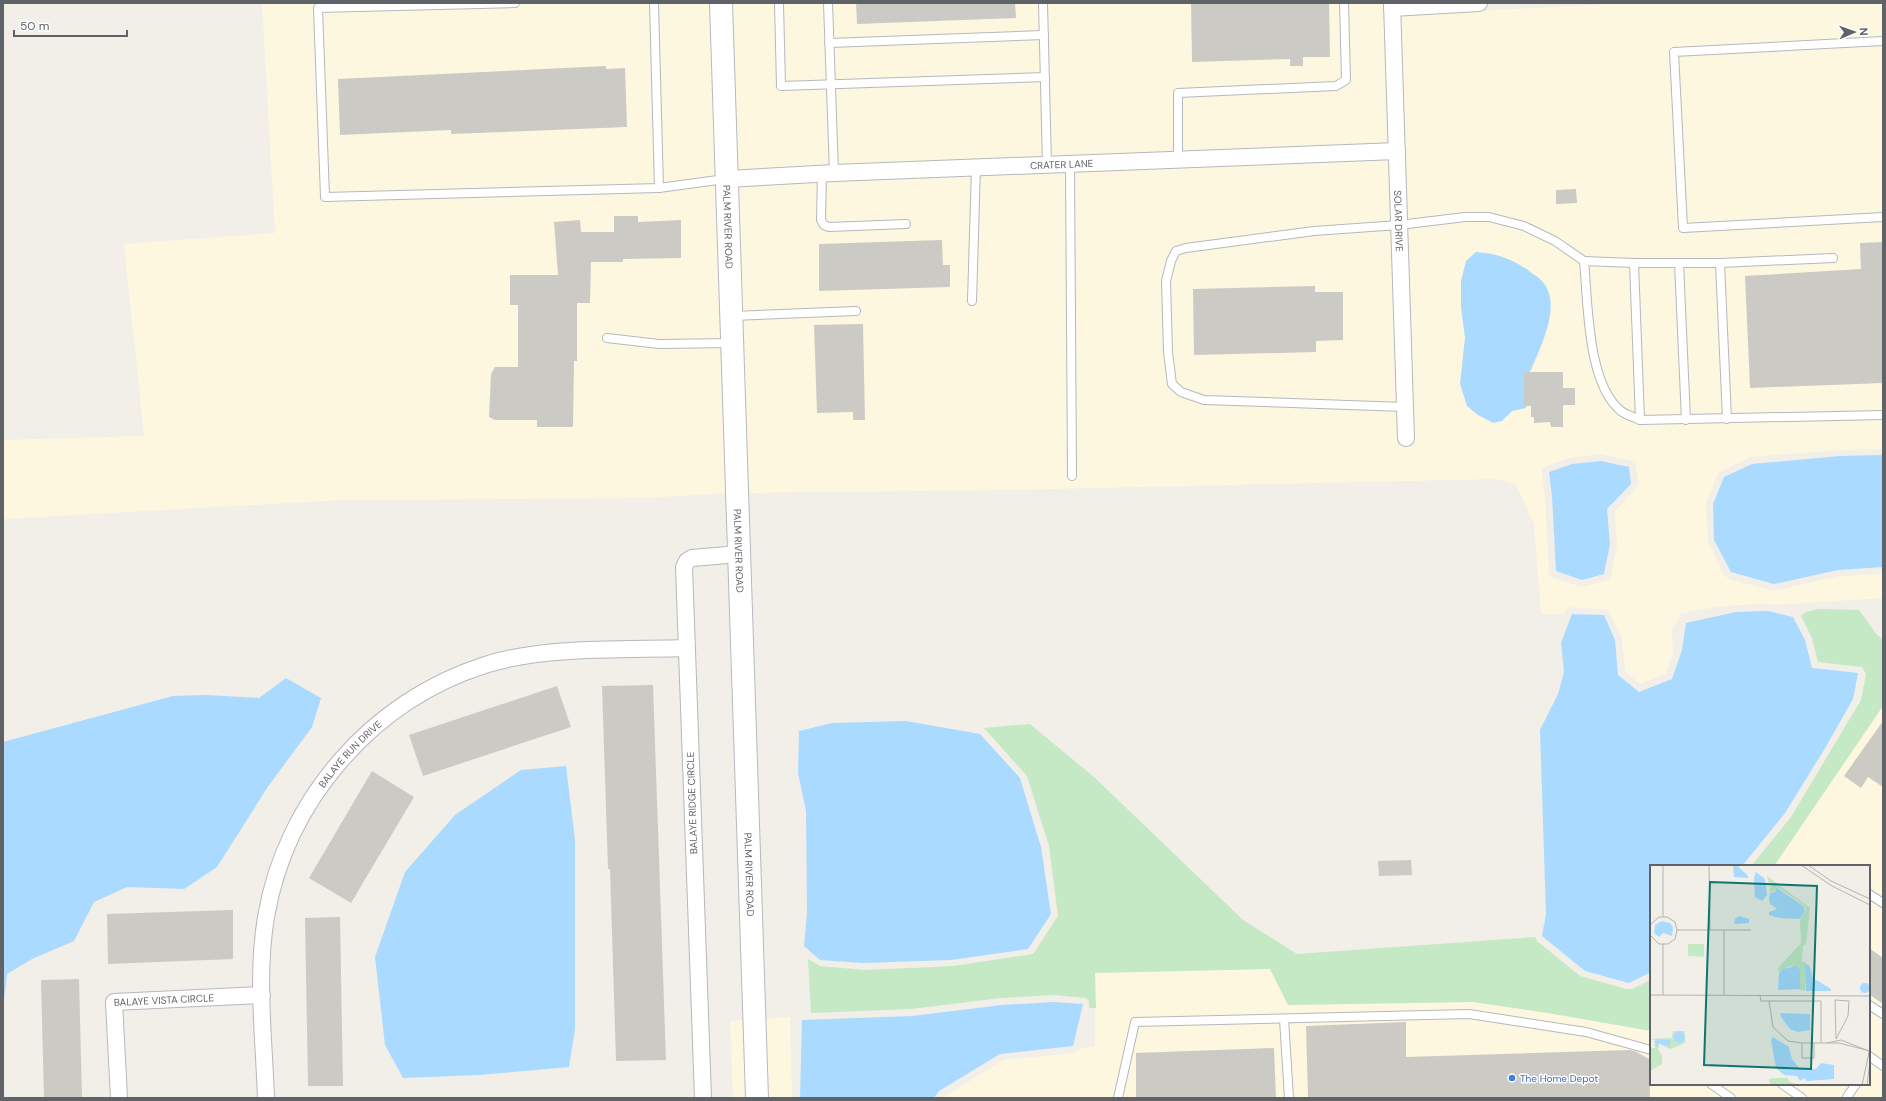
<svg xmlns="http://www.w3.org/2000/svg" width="1886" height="1101" font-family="'DM Sans',sans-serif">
<rect width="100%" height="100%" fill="#f1efe8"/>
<g fill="#fef7e0" fill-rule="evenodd">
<polygon points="262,3 712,3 728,493 643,498 341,500 3,519 3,440 144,436 124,244 275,233"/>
<polygon points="730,3 1383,3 1388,144 833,165 735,170"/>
<path d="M1628 3H1883V449L1839 450 1751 457 1721 471 1717 475 1706 504 1708 542 1724 575 1729 579 1774 591 1839 576 1883 574V598L1775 605 1768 604 1736 605 1711 608 1681 613 1672 630 1673 653 1666 674 1640 684 1625 671 1622 637 1608 610 1572 607 1567 609 1564 614H1541L1534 524 1516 484 1496 479 1008 490 746 493 736 186 834 180 1388 159 1398 446H1415L1401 15ZM1461 281 1550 307 1544 340 1526 385V408L1512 411 1460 384 1465 338 1461 307ZM1600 454 1632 461 1635 464 1639 483 1638 486 1615 511 1617 545 1611 576 1608 580 1582 587 1553 578 1549 574 1545 497 1542 473V469L1546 466 1570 458Z"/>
<polygon points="1883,706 1883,1098 943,1098 1003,1060 1074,1053 1081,1048 1095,1047 1095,973 1270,969 1289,1005 1473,1002 1548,1013 1651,1031 1651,1084 1869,1084 1869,866 1774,866"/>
<polygon points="790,1017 792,1098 766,1098 763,1019"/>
<polygon points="746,1020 748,1098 733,1098 730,1021"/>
</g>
<g fill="#c5e8c5">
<polygon points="1818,609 1859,610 1877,635 1883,639 1883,706 1774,866 1751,866 1791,817 1861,700 1866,674 1862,667 1818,662 1812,638 1801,616 1806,612"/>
<polygon points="1030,724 1094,777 1243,920 1297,954 1535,937 1537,941 1580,976 1626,989 1632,989 1651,980 1651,1031 1548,1013 1473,1002 1288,1005 1270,969 1095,973 1096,1008 1089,1008 1089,1001 1086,998 1053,995 1001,998 911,1009 811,1013 808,959 820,966 864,970 953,966 1033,954 1058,916 1049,846 1027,776 984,728"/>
</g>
<g fill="#aadaff">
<path d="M1476 252C1495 253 1512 259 1528 270 1532 274 1539 277 1542 281 1566 308 1534 356 1526 383 1524 391 1526 400 1526 408L1512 411 1502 421 1493 423 1478 415 1467 406 1460 384 1465 338 1461 307V281L1466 261Z"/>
<polygon points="1883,455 1883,567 1838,570 1774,584 1731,572 1714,540 1713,504 1724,477 1752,464 1840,456"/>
<polygon points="1601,461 1629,467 1631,484 1607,509 1610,544 1604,574 1582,580 1556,571 1552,496 1549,472 1572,464"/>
<polygon points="1768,611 1793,617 1805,640 1812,668 1858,673 1853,699 1824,750 1785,813 1742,866 1651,866 1651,972 1629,983 1585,971 1542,936 1546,914 1540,730 1558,694 1564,672 1561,643 1572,614 1604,615 1615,640 1618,675 1639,692 1672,679 1682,650 1686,623 1736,612"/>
<polygon points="286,678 321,698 312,727 267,788 217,867 184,889 127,887 94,902 74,941 32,959 7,974 3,1010 3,742 173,696 206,695 259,698"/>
<polygon points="906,721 980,734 1020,778 1041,847 1051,914 1028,949 951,960 863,963 820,960 804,946 807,912 806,811 798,773 799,731 832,723"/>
<polygon points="566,766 575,840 575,1029 569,1067 479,1075 403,1078 385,1045 375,957 405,872 455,815 521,770"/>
<polygon points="1054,1002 1083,1004 1073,1046 1000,1054 939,1091 934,1098 800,1098 802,1020 912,1016 1002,1005"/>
</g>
<g fill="#cccac5">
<polygon points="856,3 1015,3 1016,18 857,24"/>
<polygon points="1191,3 1329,3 1330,57 1303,57 1303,66 1290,66 1290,59 1192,62"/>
<polygon points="606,66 606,69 625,68 627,127 451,134 451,130 340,135 338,79"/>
<polygon points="1576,189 1577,203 1556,204 1556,190"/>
<polygon points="614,216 638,216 638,222 681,220 681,258 623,259 623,262 591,262 590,303 577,303 577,361 574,361 573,427 537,427 537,420 495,420 489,417 491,374 495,367 518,367 518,305 510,305 510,275 558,275 554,222 580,220 581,232 614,232"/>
<polygon points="942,240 943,265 950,265 950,287 819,291 819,244"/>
<polygon points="1883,242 1883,383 1750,388 1745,276 1861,269 1860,243"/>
<polygon points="1315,286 1315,292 1343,292 1343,340 1316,341 1316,352 1194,355 1193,289"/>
<polygon points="863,324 865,420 853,420 853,412 817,413 814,325"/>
<polygon points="1524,372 1563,372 1563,388 1575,388 1575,405 1563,405 1563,427 1551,427 1550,422 1534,423 1534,417 1531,417 1531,406 1524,406"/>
<polygon points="653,685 666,1060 616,1061 610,869 608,869 602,686"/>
<polygon points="557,686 571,727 423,776 409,735"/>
<polygon points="1883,721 1883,787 1868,777 1861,788 1844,776"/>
<polygon points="372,771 414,797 351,903 309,878"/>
<polygon points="1411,860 1412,875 1379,876 1378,861"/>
<polygon points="233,910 233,959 108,964 107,914"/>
<polygon points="340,917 343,1086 308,1086 305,918"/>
<polygon points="1869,948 1883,958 1883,1004 1869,994"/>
<polygon points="79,979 82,1098 44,1098 41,980"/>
<polygon points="1406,1022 1406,1057 1629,1050 1635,1051 1649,1059 1650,1098 1308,1098 1306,1026"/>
<polygon points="1274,1048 1276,1098 1136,1098 1136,1053"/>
</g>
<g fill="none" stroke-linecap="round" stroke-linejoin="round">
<g stroke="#b5b8bc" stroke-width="10">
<g id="lane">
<polyline points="515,3 318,8 325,197 659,188 725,179"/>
<polyline points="654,3 659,188"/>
<polyline points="779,3 781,86 1045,77"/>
<polyline points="828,3 834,173"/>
<polyline points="1043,3 1047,165"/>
<polyline points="1883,41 1674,52 1683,228 1883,217"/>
<polyline points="829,43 1044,35"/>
<polyline points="1178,160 1178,93 1336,86 1346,80 1344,3"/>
<polyline points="1070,164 1072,476"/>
<polyline points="822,173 821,220 824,225 829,227 906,224"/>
<polyline points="1584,261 1634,263 1720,263 1727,419"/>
<polyline points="1634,263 1640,420"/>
<polyline points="1679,263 1686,420"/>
<polyline points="1720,263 1833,258"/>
<polyline points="972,301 976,167"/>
<polyline points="732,316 856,311"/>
<polyline points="607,338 659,344 731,343"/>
<path d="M1405 407 1204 400 1181 392 1172 384 1168 352 1166 281 1171 261 1176 251 1186 248 1314 231 1399 225 1465 217H1489L1524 226 1555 241 1584 261C1588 302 1587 384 1621 411 1626 415 1634 417 1640 420L1883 415"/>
<polyline points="1869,894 1883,903"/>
<polyline points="1869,1005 1883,1014"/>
<polyline points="1284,1019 1289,1098"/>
<polyline points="1869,1056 1883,1066"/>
<polyline points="1711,1084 1731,1098"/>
<polyline points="1782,1084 1802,1098"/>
<polyline points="1847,1097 1856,1084"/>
<polyline points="1118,1098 1135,1022 1469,1014 1586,1032 1651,1050"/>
</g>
</g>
<g stroke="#b5b8bc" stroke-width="18">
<g id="street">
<path id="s1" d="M1392 3 1406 438"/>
<polyline points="1392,8 1479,3"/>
<path id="s2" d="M727 179 834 173 1397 151"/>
<path id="s3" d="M119 1098 114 1002 262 995"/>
<path id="s4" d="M266 1098C264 1039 256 976 266 917 286 800 372 701 485 665 543 646 625 650 687 648"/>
<polyline points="703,1098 684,567 687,561 692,558 739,554"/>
</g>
</g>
<g stroke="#b6babf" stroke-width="24">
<g id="secondary">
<path id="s5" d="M721 3 757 1098"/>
</g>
</g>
<use href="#lane" stroke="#fff" stroke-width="8"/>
<use href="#street" stroke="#fff" stroke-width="16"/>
<use href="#secondary" stroke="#fff" stroke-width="22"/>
</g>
<circle fill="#3f7fe0" stroke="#fff" stroke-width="1.5" cx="1512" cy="1078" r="4"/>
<g text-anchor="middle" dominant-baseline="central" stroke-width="3" stroke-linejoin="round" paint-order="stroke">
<g font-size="10" fill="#5f6368" stroke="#fff">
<text stroke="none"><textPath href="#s2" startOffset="335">CRATER LANE</textPath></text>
<text stroke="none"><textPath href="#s1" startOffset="218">SOLAR DRIVE</textPath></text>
<text stroke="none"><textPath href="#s5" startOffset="224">PALM RIVER ROAD</textPath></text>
<text stroke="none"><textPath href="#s5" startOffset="548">PALM RIVER ROAD</textPath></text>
<text stroke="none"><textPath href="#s4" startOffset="368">BALAYE RUN DRIVE</textPath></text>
<text transform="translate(692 803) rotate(-92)">BALAYE RIDGE CIRCLE</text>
<text stroke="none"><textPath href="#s5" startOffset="872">PALM RIVER ROAD</textPath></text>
<text stroke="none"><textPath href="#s3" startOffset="146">BALAYE VISTA CIRCLE</textPath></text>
</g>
<g font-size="10" fill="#366cbe" stroke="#fff" text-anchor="start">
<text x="1520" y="1078">The Home Depot</text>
</g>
</g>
<g transform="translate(1650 865)">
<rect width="220" height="220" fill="#f1efe8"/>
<path d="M117 11 160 43 156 79 153 81 152 97H156L155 125H150V103L140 101 128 107V103L151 78 150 55 156 45 153 40 128 22 120 28V22L123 19 119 18ZM38 79H54V92L38 91ZM23 166H35V178L21 184 9 179 8 184 12 191V199L0 206V183H5L4 175 0 174 22 173ZM137 213 140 217 146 219H209L122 220 119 217V214L124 213Z" fill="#c5e8c5"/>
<path d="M87 0 98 11V13L84 12 83 1ZM106 7 115 14 117 30 112 36 105 32 104 13ZM126 22 153 41 155 46 150 54 130 53 119 50V47L127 44 120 39 119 34 120 28 125 27ZM89 51 99 54V58L84 59 85 54ZM12 56 20 58 23 62 22 71 13 68 9 72 4 68 5 60ZM155 99 159 100 163 113 181 124V126H156ZM146 101 150 104V124L128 125 129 108 133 104ZM210 123a5 5 0 1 1 10 0a5 5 0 1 1-10 0ZM130 148 160 149V165L148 167 140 164 131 152ZM23.5 172a5.5 5.5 0 1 1 11 0a5.5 5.5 0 1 1-11 0ZM123 172 139 182 142 194 149 203 166 204 171 198 184 200V214L157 216 154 213 150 216 147 211 134 210 126 203 121 175ZM8 174 20 175V182L9 178 7 184 5 177Z" fill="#aadaff"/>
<path fill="none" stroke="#b3b3b1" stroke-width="1" d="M13 0V51M59 0 60 65M151 0 182 21 220 40M158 0 181 16 220 34M0 60 9 52H17L25 57 27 65 25 74 18 79H9L0 70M27 65H101M74 65V130M13 79V130M0 130 220 131M110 131 111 136H171V178M185 135 199 136 198 151 186 174ZM119 136 123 162 138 176 152 178H189L220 186M152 178V193H164V178M177 178 191 175 219 186M212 220 220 183M217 220 220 196"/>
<path fill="#0f766e" fill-opacity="0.15" stroke="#0f766e" stroke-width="2" d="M60 17 167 21 161 204 54 200Z"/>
<rect width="220" height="220" fill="none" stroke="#5f6368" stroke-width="2"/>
</g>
<rect width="1886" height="1101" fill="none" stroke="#5f6368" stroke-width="8"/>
<g transform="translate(1854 32) rotate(88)" stroke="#ffffff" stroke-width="3" paint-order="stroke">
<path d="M0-3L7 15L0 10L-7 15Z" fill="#5f6368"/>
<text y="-6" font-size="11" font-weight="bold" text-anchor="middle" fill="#5f6368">N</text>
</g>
<path d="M14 30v6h113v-6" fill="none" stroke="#5f6368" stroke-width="2"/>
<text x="20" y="30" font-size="12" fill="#5f6368" stroke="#ffffff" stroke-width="3" paint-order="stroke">50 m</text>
</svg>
